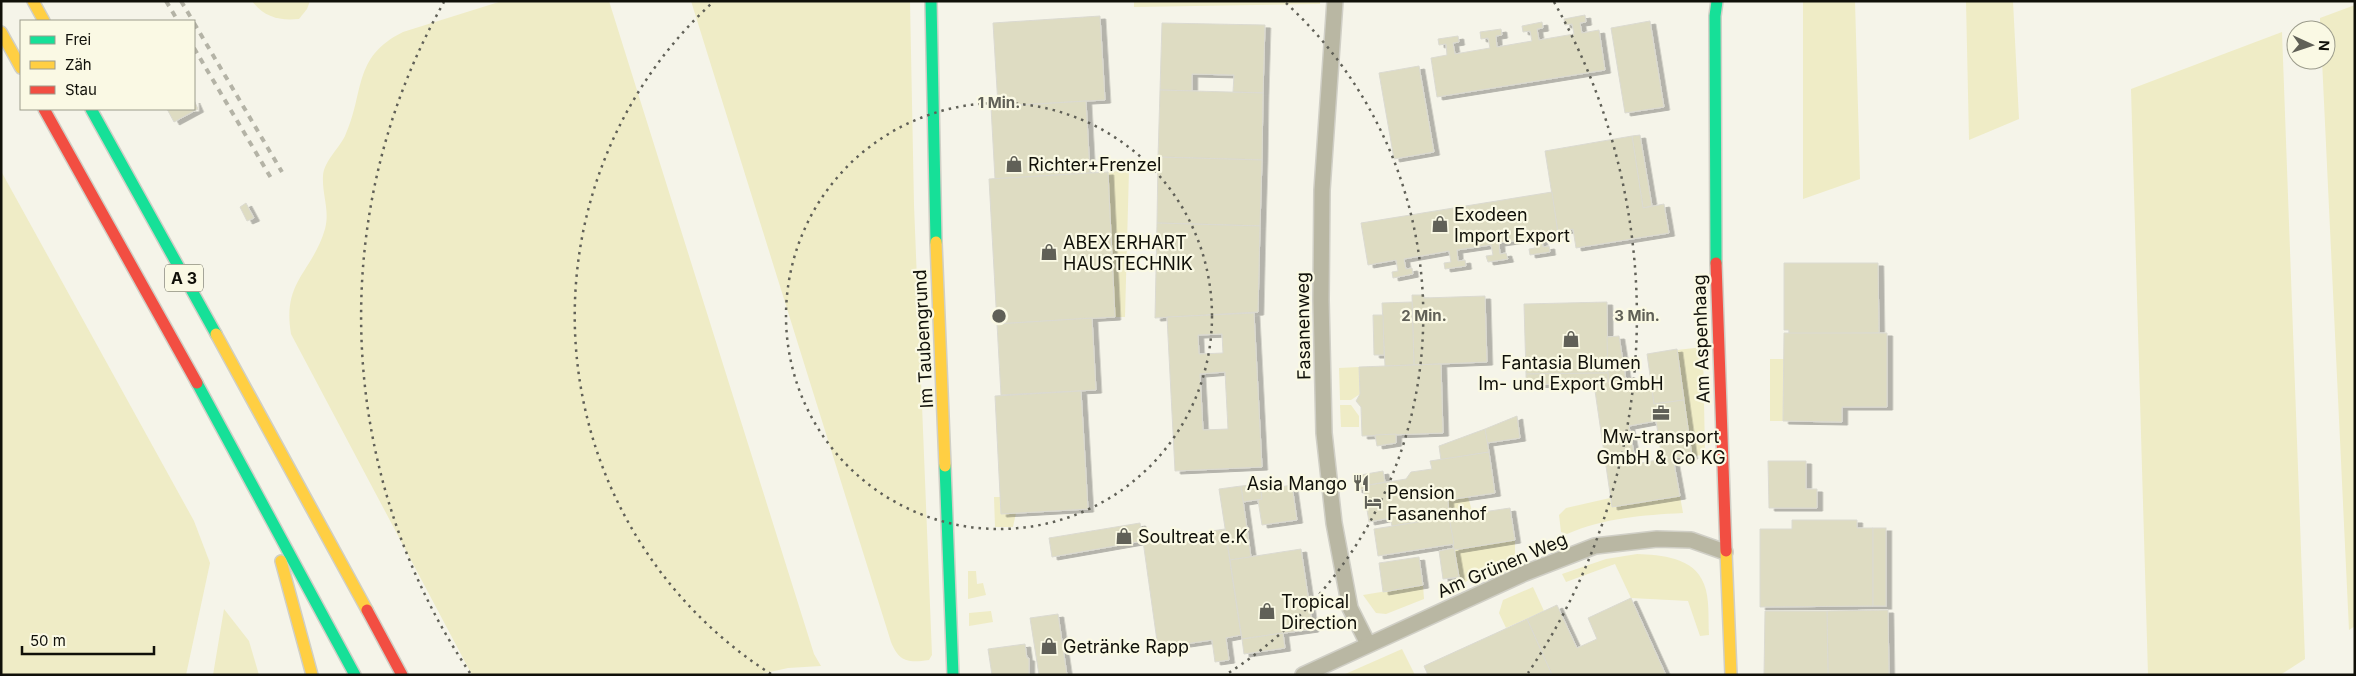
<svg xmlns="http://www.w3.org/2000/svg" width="2356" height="676" font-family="Inter,sans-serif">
<defs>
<filter id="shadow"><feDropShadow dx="5.5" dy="3" stdDeviation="0" flood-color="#0004"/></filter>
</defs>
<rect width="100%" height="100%" fill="#f5f4e9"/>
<g fill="#efecc6">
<path d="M252 1H310L307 9 299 19C279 21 264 17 252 1Z"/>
<path d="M502 1H609L814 654 821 666 788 668 757 675H472L291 334C282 281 312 273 325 229 330 210 322 195 323 176 324 161 338 150 345 136 365 93 352 57 403 32Z"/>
<path d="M691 1H910L914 205 932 655 929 660C908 663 899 662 891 642Z"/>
<polygon points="1134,1 1320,1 1320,4 1134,7"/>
<polygon points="1803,1 1855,1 1860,179 1803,199"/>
<polygon points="1966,1 2013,1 2019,119 1969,140"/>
<polygon points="2355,5 2355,626 2349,630 2322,60 2326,60 2326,30 2320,30 2320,18"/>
<polygon points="2282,32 2305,659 2280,675 2148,675 2131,89"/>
<polygon points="1129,170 1125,317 1115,317 1108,172"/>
<polygon points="1,171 194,521 210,563 186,675 1,675"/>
<polygon points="1703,347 1705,455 1692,456 1677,350"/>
<polygon points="1770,359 1784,359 1783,421 1770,421"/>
<polygon points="1359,367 1360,394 1351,400 1340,400 1339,368"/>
<polygon points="1340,405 1351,405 1359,416 1359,427 1341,427"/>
<path d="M1680 496 1683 513C1643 515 1604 518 1567 534L1561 532 1559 515 1566 508 1610 498 1612 507Z"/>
<polygon points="994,497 1000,497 1001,514 1016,513 1013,527 995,527"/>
<polygon points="1468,497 1473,514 1449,517 1448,500"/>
<polygon points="1515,540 1515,558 1461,584 1454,550"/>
<path d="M1637 554C1661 555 1694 557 1704 584 1710 599 1708 619 1709 635L1700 636 1688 601 1631 598 1615 564 1566 582 1562 574 1606 559Z"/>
<polygon points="968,571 976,571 977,584 983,583 986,595 968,599"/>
<polygon points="1423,585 1424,599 1386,614 1376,613 1363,595"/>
<polygon points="1533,587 1544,611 1506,628 1499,613 1503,600"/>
<polygon points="224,609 249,641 259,675 213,675"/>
<polygon points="991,611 993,622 969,626 969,613"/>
<polygon points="1402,649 1415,675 1343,675"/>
</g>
<g fill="#dedcc2" stroke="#dbdad1" fill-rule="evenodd" filter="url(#shadow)">
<polygon points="1585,15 1586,22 1580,23 1582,33 1599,30 1605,70 1437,97 1431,58 1447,55 1446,44 1439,45 1438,39 1458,36 1459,42 1453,43 1455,54 1490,48 1488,38 1481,39 1480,32 1501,29 1502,35 1496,36 1497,47 1532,41 1530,31 1523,32 1522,26 1542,22 1543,28 1537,29 1539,40 1574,34 1572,24 1565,25 1564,19"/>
<polygon points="1100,16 1105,100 998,106 993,23"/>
<polygon points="1650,21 1664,107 1625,113 1611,28"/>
<polygon points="1162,23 1265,25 1263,93 1233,92 1234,75 1192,74 1192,91 1160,90"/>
<polygon points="1419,66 1434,152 1394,159 1379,73"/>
<polygon points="1160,90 1263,93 1262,160 1158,157"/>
<polygon points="194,100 198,109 174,122 167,109 194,109"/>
<polygon points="1086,101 1090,173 995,179 991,107"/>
<polygon points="1640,135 1652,206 1643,208 1632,136"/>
<polygon points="1632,136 1643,208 1664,204 1669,233 1576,248 1573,229 1558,232 1545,151"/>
<polygon points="1158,157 1262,160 1260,226 1157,223"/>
<polygon points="1108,172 1115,317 997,324 989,179"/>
<polygon points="1552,192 1558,234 1541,236 1543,247 1549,246 1550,252 1530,255 1529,249 1535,248 1534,238 1499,243 1500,254 1506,253 1508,259 1488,262 1486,256 1493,255 1491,245 1457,250 1458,261 1465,260 1466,266 1445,269 1444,263 1451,262 1449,251 1404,259 1406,269 1412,268 1413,274 1393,278 1392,272 1398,271 1396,260 1368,265 1361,223"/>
<polygon points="246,203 254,218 247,221 240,207"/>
<polygon points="1157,223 1260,226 1258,312 1155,318"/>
<polygon points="1784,263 1878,263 1879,333 1789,334 1789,330 1784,330"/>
<polygon points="1412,295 1424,295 1424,298 1485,296 1487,362 1414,365"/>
<polygon points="1412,302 1414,365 1385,366 1382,303"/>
<polygon points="1607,302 1608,373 1526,374 1524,304"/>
<path d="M1254 313 1262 467 1175 471 1167 317ZM1222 334 1223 353 1199 354 1198 335ZM1225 372 1228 429 1203 430 1200 374Z"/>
<polygon points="1373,315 1383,315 1384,355 1374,355"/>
<polygon points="1092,318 1096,390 1001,395 997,324"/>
<polygon points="1784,333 1887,333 1887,407 1842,407 1842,422 1783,421"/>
<polygon points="1619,336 1627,386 1614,389 1612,381 1608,382 1607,337"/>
<polygon points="1677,349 1684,400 1654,404 1647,354"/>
<polygon points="1441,364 1443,433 1362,436 1361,407 1356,401 1360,394 1359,367"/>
<polygon points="1608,373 1608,382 1526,385 1526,374"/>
<path d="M1612 381 1614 389 1651 383 1654 404 1684 400 1692 456 1673 458 1680 496 1612 507 1594 384ZM1656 421 1662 459 1636 464 1629 426Z"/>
<polygon points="1081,391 1088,509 1001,514 995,396"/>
<polygon points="1517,416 1520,438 1487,443 1485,429"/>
<polygon points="1485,429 1489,452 1441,460 1439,446"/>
<polygon points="1396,434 1396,443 1377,446 1375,435"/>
<polygon points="1489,452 1495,493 1448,500 1449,517 1392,526 1390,518 1369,522 1363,486 1406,479 1411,472 1432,469 1430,461"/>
<polygon points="1768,461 1806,461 1806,489 1817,489 1817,508 1769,508"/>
<polygon points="1383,471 1385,482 1363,486 1364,489 1357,490 1355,476"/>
<polygon points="1260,484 1262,499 1243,502 1241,486"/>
<polygon points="1292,485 1297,520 1262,525 1258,500 1262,499 1261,490"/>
<polygon points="1241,486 1251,557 1230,560 1219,489"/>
<polygon points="1510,508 1515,540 1454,550 1449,517"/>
<polygon points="1449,517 1454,544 1378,556 1374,529"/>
<polygon points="1792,520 1857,520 1857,528 1873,528 1873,606 1760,607 1760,529 1792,529"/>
<polygon points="1140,523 1143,541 1052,557 1049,538"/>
<rect x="1873" y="528" width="13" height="78"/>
<polygon points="1225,529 1241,635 1226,638 1229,660 1215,662 1212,640 1158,648 1143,541"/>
<polygon points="1454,548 1459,577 1443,579 1439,551"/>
<polygon points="1301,549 1313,629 1242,639 1230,560"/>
<polygon points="1419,557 1423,585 1383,592 1379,563"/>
<polygon points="1631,598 1666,675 1552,675 1527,619 1557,605 1577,648 1597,639 1588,618"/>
<polygon points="1888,610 1889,675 1828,675 1827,611"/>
<polygon points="1765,611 1827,611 1828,675 1764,675"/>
<polygon points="1058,614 1067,675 1039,675 1030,618"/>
<polygon points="1527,619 1552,675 1428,675 1424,666"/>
<polygon points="1283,633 1285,648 1244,654 1242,639"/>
<polygon points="1025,644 1027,658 1029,658 1029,675 992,675 988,649"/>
</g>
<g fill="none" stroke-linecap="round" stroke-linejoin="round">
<g stroke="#d0cfc6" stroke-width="18">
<g id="street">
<polyline points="1335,1 1322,190 1321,300 1324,433 1334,523 1350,608 1368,644"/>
<polyline points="1303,675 1525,573 1595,546 1657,539 1691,540 1725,552"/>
</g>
</g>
<g stroke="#d0cfc6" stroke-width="14">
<g id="fast">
<polyline points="931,1 936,242"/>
<polyline points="91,109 216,334"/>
<polyline points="1716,263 1715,16 1717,1"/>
<polyline points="197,383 355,675"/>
<polyline points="945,466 953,675"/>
</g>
</g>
<g stroke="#d0cfc6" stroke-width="14">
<g id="slow">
<polyline points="33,1 44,21"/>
<polyline points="1,32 21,68"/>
<polyline points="936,242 945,466"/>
<polyline points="216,334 367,610"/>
<polyline points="1726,551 1731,675"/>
<polyline points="281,561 312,675"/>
</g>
</g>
<g stroke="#d0cfc6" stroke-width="14">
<g id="jam">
<polyline points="44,109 197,383"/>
<polyline points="1716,263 1726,551"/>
<polyline points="367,610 402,675"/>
</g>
</g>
<use href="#street" stroke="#b9b7a3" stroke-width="15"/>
<use href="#fast" stroke="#16e098" stroke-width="11"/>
<use href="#slow" stroke="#ffcf43" stroke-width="11"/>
<use href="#jam" stroke="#f24e42" stroke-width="11"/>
<g stroke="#b4b3a6" stroke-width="4" stroke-dasharray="6 6" stroke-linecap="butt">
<polyline points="166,1 178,21"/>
<polyline points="181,1 193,21"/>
<polyline points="194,23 282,172"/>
<polyline points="194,48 271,178"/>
</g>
</g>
<g fill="none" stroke="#606057" stroke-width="2.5" stroke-dasharray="2.5 5">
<circle cx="999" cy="316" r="213"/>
<path d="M771 674A425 425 0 0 1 712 3M1286 3A425 425 0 0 1 1227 674"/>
<path d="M470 673A638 638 0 0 1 444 2M1554 2A638 638 0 0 1 1528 673"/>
</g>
<defs>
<g id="shop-bare" transform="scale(1.35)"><path d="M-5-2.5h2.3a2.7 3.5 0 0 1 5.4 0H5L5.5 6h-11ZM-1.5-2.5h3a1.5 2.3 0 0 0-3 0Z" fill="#606057" stroke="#faf9e4" stroke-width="2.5" paint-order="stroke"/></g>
<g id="office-bare" transform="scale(1.35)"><path d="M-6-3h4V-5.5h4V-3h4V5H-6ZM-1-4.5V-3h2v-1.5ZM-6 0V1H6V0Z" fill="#606057" stroke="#faf9e4" stroke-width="2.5" paint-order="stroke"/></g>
<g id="restaurant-bare" transform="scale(1.35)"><path d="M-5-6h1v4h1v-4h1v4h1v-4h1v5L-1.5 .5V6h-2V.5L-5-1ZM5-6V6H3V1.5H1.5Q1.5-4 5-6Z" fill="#606057" stroke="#faf9e4" stroke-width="2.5" paint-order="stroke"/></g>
<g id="hotel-bare" transform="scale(1.35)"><path d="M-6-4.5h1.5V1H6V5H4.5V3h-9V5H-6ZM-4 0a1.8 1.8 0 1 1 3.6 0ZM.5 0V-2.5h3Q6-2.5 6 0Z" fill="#606057" stroke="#faf9e4" stroke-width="2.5" paint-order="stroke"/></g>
</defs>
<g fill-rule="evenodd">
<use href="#shop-bare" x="1014" y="164"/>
<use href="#shop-bare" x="1440" y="224"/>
<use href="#shop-bare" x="1049" y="252"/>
<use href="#shop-bare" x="1571" y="339"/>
<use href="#office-bare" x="1661" y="413"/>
<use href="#restaurant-bare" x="1361" y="483"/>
<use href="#hotel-bare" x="1373" y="502"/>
<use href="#shop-bare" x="1124" y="536"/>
<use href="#shop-bare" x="1267" y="611"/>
<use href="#shop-bare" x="1049" y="646"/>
</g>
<g text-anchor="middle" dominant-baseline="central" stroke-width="4.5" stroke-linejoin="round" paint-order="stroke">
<rect fill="#faf9e4" stroke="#56564b" stroke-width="1" x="165" y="264.5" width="38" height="27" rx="4"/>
<g font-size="16" font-weight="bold" fill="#101009">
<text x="184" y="278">A 3</text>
</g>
<g font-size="18" fill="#101009" stroke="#faf9e4" text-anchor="start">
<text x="1028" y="164">Richter+Frenzel</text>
<text x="1454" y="214">Exodeen<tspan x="1454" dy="21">Import Export</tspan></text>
<text x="1063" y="242">ABEX ERHART<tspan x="1063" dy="21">HAUSTECHNIK</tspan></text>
<text x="1571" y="362" text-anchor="middle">Fantasia Blumen<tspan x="1571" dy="21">Im- und Export GmbH</tspan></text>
<text x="1661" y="436" text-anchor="middle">Mw-transport<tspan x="1661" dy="21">GmbH &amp; Co KG</tspan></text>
<text x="1347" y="483" text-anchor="end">Asia Mango</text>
<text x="1387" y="492">Pension<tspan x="1387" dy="21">Fasanenhof</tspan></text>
<text x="1138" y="536">Soultreat e.K</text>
<text x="1281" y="601">Tropical<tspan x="1281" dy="21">Direction</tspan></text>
<text x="1063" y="646">Getränke Rapp</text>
</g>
<g font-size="18" fill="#101009" stroke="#faf9e4">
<text transform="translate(1303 326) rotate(-91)">Fasanenweg</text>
<text transform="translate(923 339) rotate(-93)">Im Taubengrund</text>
<text transform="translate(1701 339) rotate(-92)">Am Aspenhaag</text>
<text transform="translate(1502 565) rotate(-23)">Am Grünen Weg</text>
</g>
</g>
<circle cx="999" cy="316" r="8" fill="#606057" stroke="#faf9e4" stroke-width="2.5"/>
<g font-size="15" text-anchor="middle" font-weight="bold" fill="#606057" stroke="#faf9e4" stroke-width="4.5" stroke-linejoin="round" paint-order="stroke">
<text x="999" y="108">1 Min.</text>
<text x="1424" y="321">2 Min.</text>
<text x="1637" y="321">3 Min.</text>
</g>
<rect width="2356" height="676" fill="none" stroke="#101009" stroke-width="5"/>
<rect x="20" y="20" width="175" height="90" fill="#faf9e4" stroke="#9c9c8c"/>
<rect x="30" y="36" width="25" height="8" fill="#16e098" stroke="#9c9c8c"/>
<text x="65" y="45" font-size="15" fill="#101009">Frei</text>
<rect x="30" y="61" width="25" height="8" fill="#ffcf43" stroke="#9c9c8c"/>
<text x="65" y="70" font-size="15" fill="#101009">Zäh</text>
<rect x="30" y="86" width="25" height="8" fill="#f24e42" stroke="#9c9c8c"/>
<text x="65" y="95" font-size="15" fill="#101009">Stau</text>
<g transform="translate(2311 45) rotate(93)"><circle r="24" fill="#faf9e4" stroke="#9c9c8c"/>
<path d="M0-4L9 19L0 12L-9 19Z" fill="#606057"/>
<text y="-8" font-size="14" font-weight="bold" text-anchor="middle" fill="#101009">N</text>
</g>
<path d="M22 646v8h132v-8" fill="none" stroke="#101009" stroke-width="2.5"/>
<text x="30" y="646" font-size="15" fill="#101009" stroke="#faf9e4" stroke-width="4" paint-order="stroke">50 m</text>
</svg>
